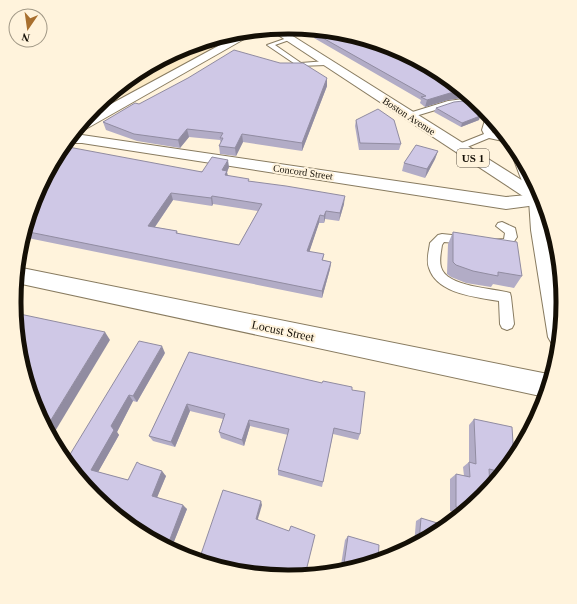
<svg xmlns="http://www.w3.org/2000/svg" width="577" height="604" font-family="Georgia,serif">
<rect width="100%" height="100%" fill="#fff3dc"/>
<polygon fill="#fceac5" points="244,32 124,97 113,93 136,74 184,48 235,33"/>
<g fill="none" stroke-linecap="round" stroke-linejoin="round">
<g stroke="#887b60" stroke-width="2">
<g id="service">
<polygon points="287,38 292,39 275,45 301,63 326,61 329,63 326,65 298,66 267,45"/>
<polygon points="471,98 475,102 452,105 409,118 405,116 406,114 448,101"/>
<path d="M484 112H486L493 121 491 125 492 132C499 138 505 136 512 143L489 138 460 150H454L452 148 454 146 484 134 482 130 485 120 483 114Z"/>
<polygon points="502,222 515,228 517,237 511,246 489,246 487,243 489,240 504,239 505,233 496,226 498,223"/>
<path d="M442 234 471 237 473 240 471 243 467 244 444 242 442 245C441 252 439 260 441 267 446 287 493 288 510 293L511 297 514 324 512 328 507 330 502 328 500 324 499 301C476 297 437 294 429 268 426 260 429 251 430 243L438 235Z"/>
</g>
</g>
<g stroke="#887b60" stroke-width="2">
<g id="minor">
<polygon points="73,135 82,135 506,197 538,194 541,195 544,204 506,209 82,143 66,143"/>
<polygon points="17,267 548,374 552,376 545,397 17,283"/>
</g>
</g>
<g stroke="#887b60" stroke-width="2">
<g id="secondary">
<polygon points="258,31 84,130 76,131 87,117 244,32"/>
<polygon points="520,156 542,197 548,218 563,302 559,346 552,344 548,337 531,230 529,200 514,160 516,157"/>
</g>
</g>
<g stroke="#887b60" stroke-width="2">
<polygon id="primary" points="280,28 539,191 545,207 538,206 269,29"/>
</g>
<use href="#service" fill="#fff" fill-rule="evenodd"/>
<use href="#minor" fill="#fff" fill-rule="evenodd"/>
<use href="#secondary" fill="#fff" fill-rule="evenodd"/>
<use href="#primary" fill="#fff" fill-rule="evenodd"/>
</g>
<g fill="#b2acc6" fill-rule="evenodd">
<polygon points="314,33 441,74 469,97 448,100 425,107 420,103 421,100 314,38"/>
<polygon points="327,78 327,86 302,151 243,142 236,156 220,154 219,146 221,143 220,140 189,137 180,148 137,141 106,130 103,122 139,104"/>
<polygon points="436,108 480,116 479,120 461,127 434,112"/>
<polygon points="356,120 401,144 399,150 359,150 355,126"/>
<polygon points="438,151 435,159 425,178 402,171 404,163"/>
<path d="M229 167 227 172 228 176 344 204 339 221 325 219 324 223H319L309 252 324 254 323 260 331 262 330 269 322 298 23 237 35 197ZM173 200 212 206 213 204 258 211 239 245 178 234 177 231 155 227Z"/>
<polygon points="453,232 522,276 514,288 493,284 491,287 466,283 451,277 447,274 448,244"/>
<polygon points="189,352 352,390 360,434 358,440 333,434 322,487 278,475 278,470 288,435 250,426 244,446 221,438 219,432 223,419 190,411 175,447 153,441 149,436"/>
<polygon points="165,353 137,402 133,401 117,432 119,435 98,472 128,480 140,464 166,476 157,497 187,509 171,549 136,530 66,461"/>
<polygon points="474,419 514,458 498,478 490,476 482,496 461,514 450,511 450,479 456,474 464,476 463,467 469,462 469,425"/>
<polygon points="421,518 441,530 414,545 416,521"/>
<polygon points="348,536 378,560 340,571 345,540"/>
</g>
<g fill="#918ca1">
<polygon points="187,47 155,64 184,48"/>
<polygon points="327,78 327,86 302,151 302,143"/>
<polygon points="463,92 469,97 448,100 425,107 427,100 450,93"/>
<polygon points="480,116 479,120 461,127 462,123"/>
<polygon points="187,129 189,137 180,148 178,140"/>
<polygon points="242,134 243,142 236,156 235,148"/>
<polygon points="438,151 435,159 425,178 427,169"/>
<polygon points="228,160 229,167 227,172 228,179 226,183 222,170"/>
<polygon points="171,193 173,200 150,234 148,226"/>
<polygon points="212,196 213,204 212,206 211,198"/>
<polygon points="345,196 344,204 339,221 340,213"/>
<polygon points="326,211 325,219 324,223 324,216"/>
<polygon points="320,215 319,223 307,259 307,251"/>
<polygon points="331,262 330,269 322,298 322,291"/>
<polygon points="105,332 110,340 51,438 46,428"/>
<polygon points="162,346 165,353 137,402 133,396"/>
<polygon points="129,395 133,401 117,432 119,435 97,474 91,470 111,426"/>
<polygon points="187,404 190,411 175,447 171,442"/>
<polygon points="249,420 250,426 244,446 242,440"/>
<polygon points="162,471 166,476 156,500 152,496"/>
<polygon points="261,501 262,505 257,522 256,519"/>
<polygon points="183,505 187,509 171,549 167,547"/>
</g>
<g fill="#cfc8e6" stroke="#918ca1" fill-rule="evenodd">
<polygon points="314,33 347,34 394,48 441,74 463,92 450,93 427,100 421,97 426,96"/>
<polygon points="234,50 280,63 303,63 327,78 302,143 242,134 235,148 219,146 223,138 220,138 223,133 187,129 178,140 134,134 103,122 135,103 139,104 188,78"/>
<polygon points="473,100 478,104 480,116 462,123 436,108 454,102"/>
<polygon points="378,109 394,120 401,144 360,143 356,120"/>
<polygon points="416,145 438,151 427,169 404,163"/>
<path d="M63 146 202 172 212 157 228 160 222 170 227 171 225 175 249 179 248 181 286 186 345 196 340 213 326 211 324 216 320 215 307 251 324 254 322 260 331 262 322 291 24 231 35 197 60 149ZM171 193 211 198 212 196 262 204 239 245 176 233 177 231 148 226Z"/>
<polygon points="453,232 517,242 522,276 498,272 498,276 473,271 456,265 453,262"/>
<polygon points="15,313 105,332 46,428 35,407 19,355"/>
<polygon points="139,341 162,346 133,396 129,395 111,426 114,430 91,470 128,480 137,462 140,464 162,471 152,496 183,505 167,547 136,530 94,496 66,461"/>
<polygon points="189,352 322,383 323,381 352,387 352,390 365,392 360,434 334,428 323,482 278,470 289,429 249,420 242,440 219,432 225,414 187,404 171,442 149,436"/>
<polygon points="474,419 512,427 514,458 502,472 489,469 490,487 482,496 466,510 456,507 456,474 470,477 469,462 476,464"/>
<polygon points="223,490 261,501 256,519 289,531 291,526 315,535 305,575 288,576 235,571 199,560"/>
<polygon points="421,518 447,526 441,530 419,542"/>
<polygon points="348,536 379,545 378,560 343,571"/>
</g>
<g text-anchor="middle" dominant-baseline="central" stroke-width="4" stroke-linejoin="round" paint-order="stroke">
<g font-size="10" fill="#140f06" stroke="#fff3dc">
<text transform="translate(409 116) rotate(33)">Boston Avenue</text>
<text transform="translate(303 172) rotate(8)">Concord Street</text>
</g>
<rect fill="#fff3dc" stroke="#5a5346" stroke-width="1" x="457" y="149" width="32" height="18" rx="3"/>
<g font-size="11" font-weight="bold" fill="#140f06">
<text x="473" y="158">US 1</text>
</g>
<g font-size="12" fill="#140f06" stroke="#fff3dc">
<text transform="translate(283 331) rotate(12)">Locust Street</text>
</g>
</g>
<path d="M0 0H577V604H0ZM288 34H289A267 267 0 0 1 556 301V303A267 267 0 0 1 289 570H288A267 267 0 0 1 21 303V301A267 267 0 0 1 288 34Z" fill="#fff3dc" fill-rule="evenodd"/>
<path fill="none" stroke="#140f06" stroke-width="5" d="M288 34H289A267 267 0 0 1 556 301V303A267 267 0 0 1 289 570H288A267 267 0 0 1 21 303V301A267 267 0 0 1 288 34Z"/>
<g transform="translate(28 28) rotate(193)"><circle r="19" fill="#fff3dc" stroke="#a19886"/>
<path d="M0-3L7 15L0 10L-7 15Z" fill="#a86f2e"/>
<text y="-6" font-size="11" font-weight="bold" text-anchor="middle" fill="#140f06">N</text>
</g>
</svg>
